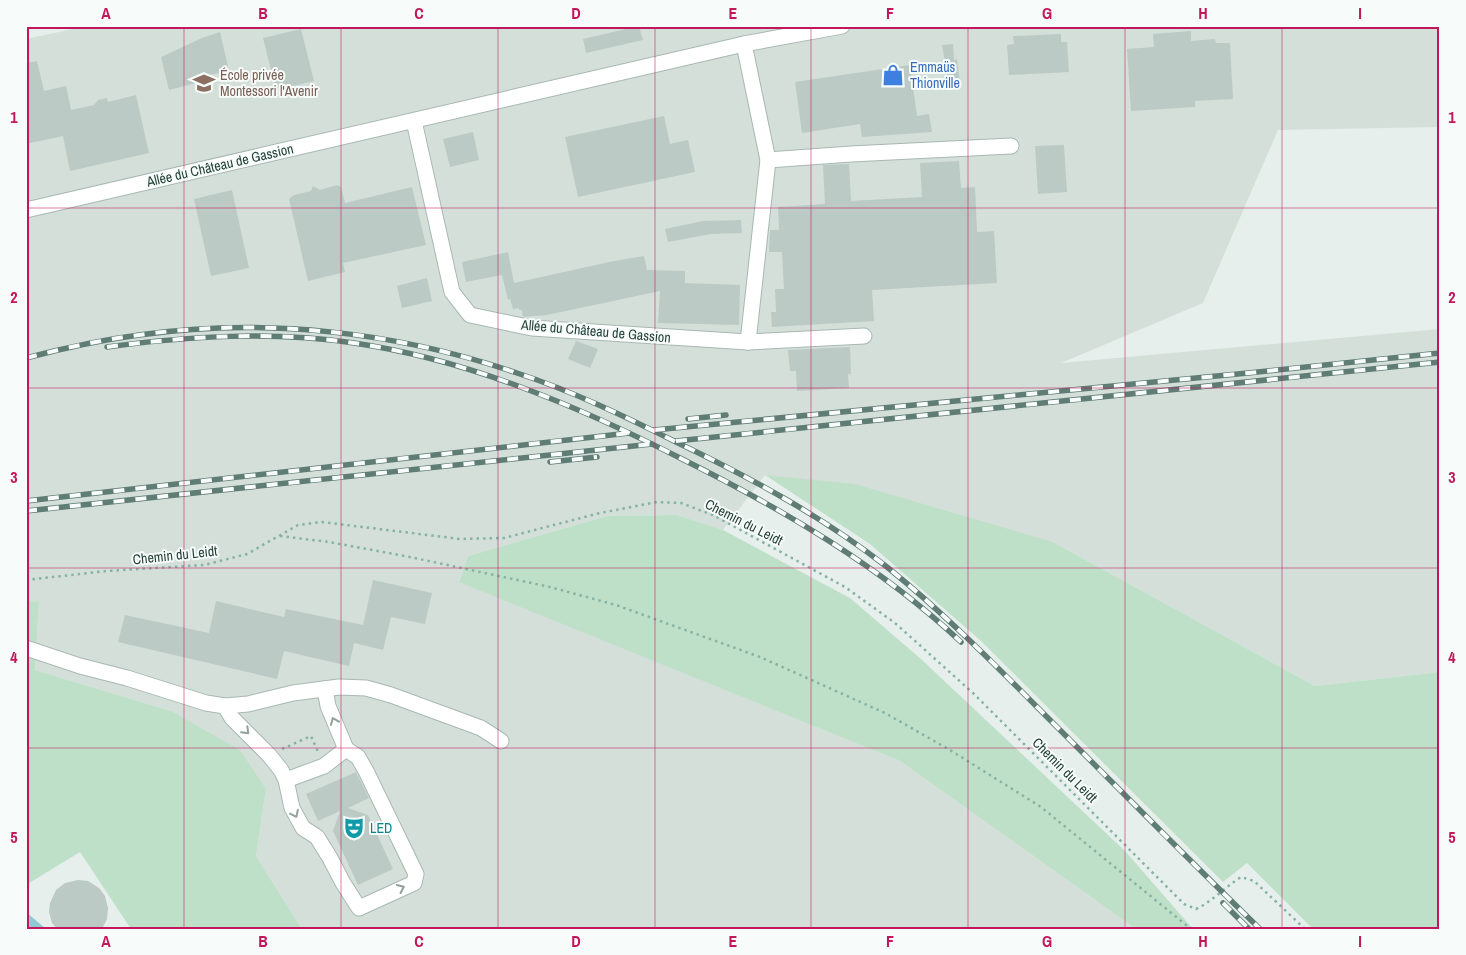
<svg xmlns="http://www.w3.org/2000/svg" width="1466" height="955" font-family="'Archivo Narrow',sans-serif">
<rect width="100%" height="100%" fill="#e6efeb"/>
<polygon fill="#d4dfda" points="87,26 1440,26 1440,127 1278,130 1203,303 1061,363 1440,329 1440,672 1315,686 1053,542 765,475 723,530 677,515 607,516 468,556 459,581 900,761 1136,929 302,929 256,856 266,789 171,711 35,670 39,601 26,602 26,39"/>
<g fill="#bfe0c8">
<polygon points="765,475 855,484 1053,542 1315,686 1440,672 1440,929 1313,929 1247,863 1223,882 981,641 870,544"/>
<polygon points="677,515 723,530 850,598 921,659 1125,851 1193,929 1136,929 900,761 459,582 468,556 607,516"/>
<polygon points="39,601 35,670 171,711 240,750 266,789 256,856 302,929 131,929 80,852 26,885 26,602"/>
</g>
<polygon fill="#8ec9d4" points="26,912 46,929 26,929"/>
<g fill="#bbcac4">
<polygon points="639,26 643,40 586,53 583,39"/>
<polygon points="301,29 314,81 276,90 263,38"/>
<polygon points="1191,31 1191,41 1215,39 1216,43 1230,43 1233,99 1195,101 1195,107 1131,111 1127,49 1154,47 1153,34"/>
<polygon points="220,32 229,71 199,77 200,82 169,90 161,57 202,38"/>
<polygon points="1061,34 1061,42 1067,42 1069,72 1009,75 1007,45 1014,44 1013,36"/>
<polygon points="953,44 954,60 957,59 960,84 949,85 942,45"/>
<polygon points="37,61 44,91 66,86 71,110 94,105 98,100 107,98 108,102 136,95 149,153 70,171 63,136 26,144 26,63"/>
<polygon points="910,65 917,116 929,114 932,132 862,137 860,124 802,133 795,82"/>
<polygon points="664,116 670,144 688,140 695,172 578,197 565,137"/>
<polygon points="473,132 479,160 450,167 443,139"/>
<polygon points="1064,145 1067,192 1038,194 1035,146"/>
<polygon points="959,161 961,188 975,187 977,232 994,231 997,283 872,290 874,321 772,327 771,312 776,312 775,289 784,289 782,252 769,252 770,230 779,230 778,207 825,204 823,165 849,164 851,201 922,197 920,163"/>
<polygon points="337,185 341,187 345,203 412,187 426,245 343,263 345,272 308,281 289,199 294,195 311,191 313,186 320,190"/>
<polygon points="232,190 249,268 211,276 194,199"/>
<polygon points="741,220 742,233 711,234 668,242 665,229 703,221"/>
<polygon points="508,252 514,283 614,261 644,256 647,270 685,271 685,283 740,285 739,325 658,323 660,291 547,315 523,317 522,310 519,310 519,308 513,309 510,299 508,300 502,275 466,282 462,262"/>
<polygon points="427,278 432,301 402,308 397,286"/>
<polygon points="576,341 598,349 590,368 568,359"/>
<polygon points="850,347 851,374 848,374 849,388 797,391 796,371 790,371 788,350"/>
<polygon points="373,580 432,593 425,624 391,617 383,650 354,643 349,666 284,651 277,679 118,642 125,615 209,633 216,601 284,617 286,609 363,625"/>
<polygon points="356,772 369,798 348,808 368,815 393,869 358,885 333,831 340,811 318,821 306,794"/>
<polygon points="78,880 88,881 99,888 105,896 108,908 107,919 102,929 57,929 52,923 49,912 50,903 56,890 65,883"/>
</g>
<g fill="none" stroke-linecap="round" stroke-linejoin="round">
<g stroke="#a8b8b2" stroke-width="17">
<g id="minor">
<polyline points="744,44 768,160 748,342 864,336"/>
<polyline points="414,121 452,292 470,315 532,328 748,342"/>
<polyline points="768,160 851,154 1011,146"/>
<polyline points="26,210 744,44 842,26"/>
<polyline points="26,648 80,666 127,678 206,703 225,706 248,704 293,693 339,687 366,688 391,695 481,728 501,741"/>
<polyline points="225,706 232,718 269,755 281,770 286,780 292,808 303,828 317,837 330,858 343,883 359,908 414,883 416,874 366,771 358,757 346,749 328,706 325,689"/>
<polyline points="286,780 324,766 346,749"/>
</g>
</g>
<g stroke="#86b3a5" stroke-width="2.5" stroke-dasharray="2.5 4" stroke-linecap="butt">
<polyline points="280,536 329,542 410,557 550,587 616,605 760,657 885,713 950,750 1041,807 1191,929"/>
<path d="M26 580 107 571 204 565 247 554 298 525 322 522 460 539 504 538 600 513 657 502 681 503 713 515 845 587 895 623 973 693 1184 904 1196 909C1213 901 1225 887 1241 877L1254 881 1305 929"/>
<polyline points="282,749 311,736 319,754"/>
</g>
<use href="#minor" stroke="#fff" stroke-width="15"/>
<g stroke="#5f7d75" stroke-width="5.5">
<g id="rail">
<path d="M107 347C189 336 272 331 354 343 470 360 580 407 684 460 782 509 880 566 961 642"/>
<path d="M26 358C64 348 101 340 139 335 265 317 397 332 517 373 572 391 624 416 676 442 749 477 822 516 887 567 949 617 1004 674 1060 730 1127 797 1193 864 1260 929"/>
<polyline points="688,419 726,415"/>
<polyline points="654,430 1248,373 1440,353"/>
<polyline points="676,441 1440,362"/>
<polyline points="550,462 597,457"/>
<polyline points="26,501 629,433"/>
<polyline points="26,511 652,444"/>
<polyline points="1223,903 1249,929"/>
</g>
</g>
<use href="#rail" stroke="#f7fbf9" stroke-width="4" stroke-dasharray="11" stroke-linecap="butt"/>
</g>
<defs><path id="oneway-chevron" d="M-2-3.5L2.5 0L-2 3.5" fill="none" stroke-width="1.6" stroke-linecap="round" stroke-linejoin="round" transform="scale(1.25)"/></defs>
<g stroke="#92a09c">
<use href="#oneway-chevron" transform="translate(334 721) rotate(-112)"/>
<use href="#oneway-chevron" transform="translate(246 731) rotate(45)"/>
<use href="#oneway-chevron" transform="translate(295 814) rotate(64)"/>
<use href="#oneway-chevron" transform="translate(401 888) rotate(-25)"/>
</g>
<path fill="none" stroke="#c2185b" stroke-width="1" stroke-opacity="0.55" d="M184 26V929M341 26V929M498 26V929M655 26V929M811 26V929M968 26V929M1125 26V929M1282 26V929M26 208H1440M26 388H1440M26 568H1440M26 748H1440"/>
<defs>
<g id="shop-bare" transform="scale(1.725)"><path d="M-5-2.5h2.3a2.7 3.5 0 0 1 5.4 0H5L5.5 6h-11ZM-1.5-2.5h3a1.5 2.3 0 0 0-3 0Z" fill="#3f7fe0" stroke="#f7fbf9" stroke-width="2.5" paint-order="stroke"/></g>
<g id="school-bare" transform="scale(1.725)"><path d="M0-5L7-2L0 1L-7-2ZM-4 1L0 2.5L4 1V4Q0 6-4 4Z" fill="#8d6e63" stroke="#f7fbf9" stroke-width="2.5" paint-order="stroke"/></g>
<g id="theatre-bare" transform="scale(1.725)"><path d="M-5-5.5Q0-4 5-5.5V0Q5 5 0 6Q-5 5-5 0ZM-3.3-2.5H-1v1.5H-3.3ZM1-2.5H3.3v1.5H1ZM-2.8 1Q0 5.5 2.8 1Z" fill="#0f9aa8" stroke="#f7fbf9" stroke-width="2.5" paint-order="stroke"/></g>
</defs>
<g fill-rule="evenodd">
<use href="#shop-bare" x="893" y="75"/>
<use href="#school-bare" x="204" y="83"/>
<use href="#theatre-bare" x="354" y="828"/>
</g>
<g text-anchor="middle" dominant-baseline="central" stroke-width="4" stroke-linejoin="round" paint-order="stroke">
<g font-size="14" fill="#366cbe" stroke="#f7fbf9" text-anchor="start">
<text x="910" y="67">Emmaüs<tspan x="910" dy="16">Thionville</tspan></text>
</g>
<g font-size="14" fill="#785e54" stroke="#f7fbf9" text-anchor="start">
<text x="220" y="75">École privée<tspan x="220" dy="16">Montessori l'Avenir</tspan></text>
</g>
<g font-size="14" fill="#24423a" stroke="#f7fbf9">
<text transform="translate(220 165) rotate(-13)">Allée du Château de Gassion</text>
<text transform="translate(596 331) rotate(5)">Allée du Château de Gassion</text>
<text transform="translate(744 522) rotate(27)">Chemin du Leidt</text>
<text transform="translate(175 555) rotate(-6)">Chemin du Leidt</text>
<text transform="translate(1065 770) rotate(45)">Chemin du Leidt</text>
</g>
<g font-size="14" fill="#0d838f" stroke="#f7fbf9" text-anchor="start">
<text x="370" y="828">LED</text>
</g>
</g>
<rect width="1466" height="955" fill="none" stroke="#f7fbf9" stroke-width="55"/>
<rect x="28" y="28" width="1410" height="900" fill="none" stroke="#c2185b" stroke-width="2"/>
<g font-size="16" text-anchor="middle" font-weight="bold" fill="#c2185b">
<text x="106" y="19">A</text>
<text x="263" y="19">B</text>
<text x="419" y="19">C</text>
<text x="576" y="19">D</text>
<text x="733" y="19">E</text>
<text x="890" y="19">F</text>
<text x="1047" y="19">G</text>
<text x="1203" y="19">H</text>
<text x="1360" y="19">I</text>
<text x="14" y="123">1</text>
<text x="1452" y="123">1</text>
<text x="14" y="303">2</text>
<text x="1452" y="303">2</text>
<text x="14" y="483">3</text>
<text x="1452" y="483">3</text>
<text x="14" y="663">4</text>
<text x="1452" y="663">4</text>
<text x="14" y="843">5</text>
<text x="1452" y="843">5</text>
<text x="106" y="947">A</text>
<text x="263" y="947">B</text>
<text x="419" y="947">C</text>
<text x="576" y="947">D</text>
<text x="733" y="947">E</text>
<text x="890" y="947">F</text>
<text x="1047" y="947">G</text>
<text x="1203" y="947">H</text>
<text x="1360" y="947">I</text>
</g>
</svg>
